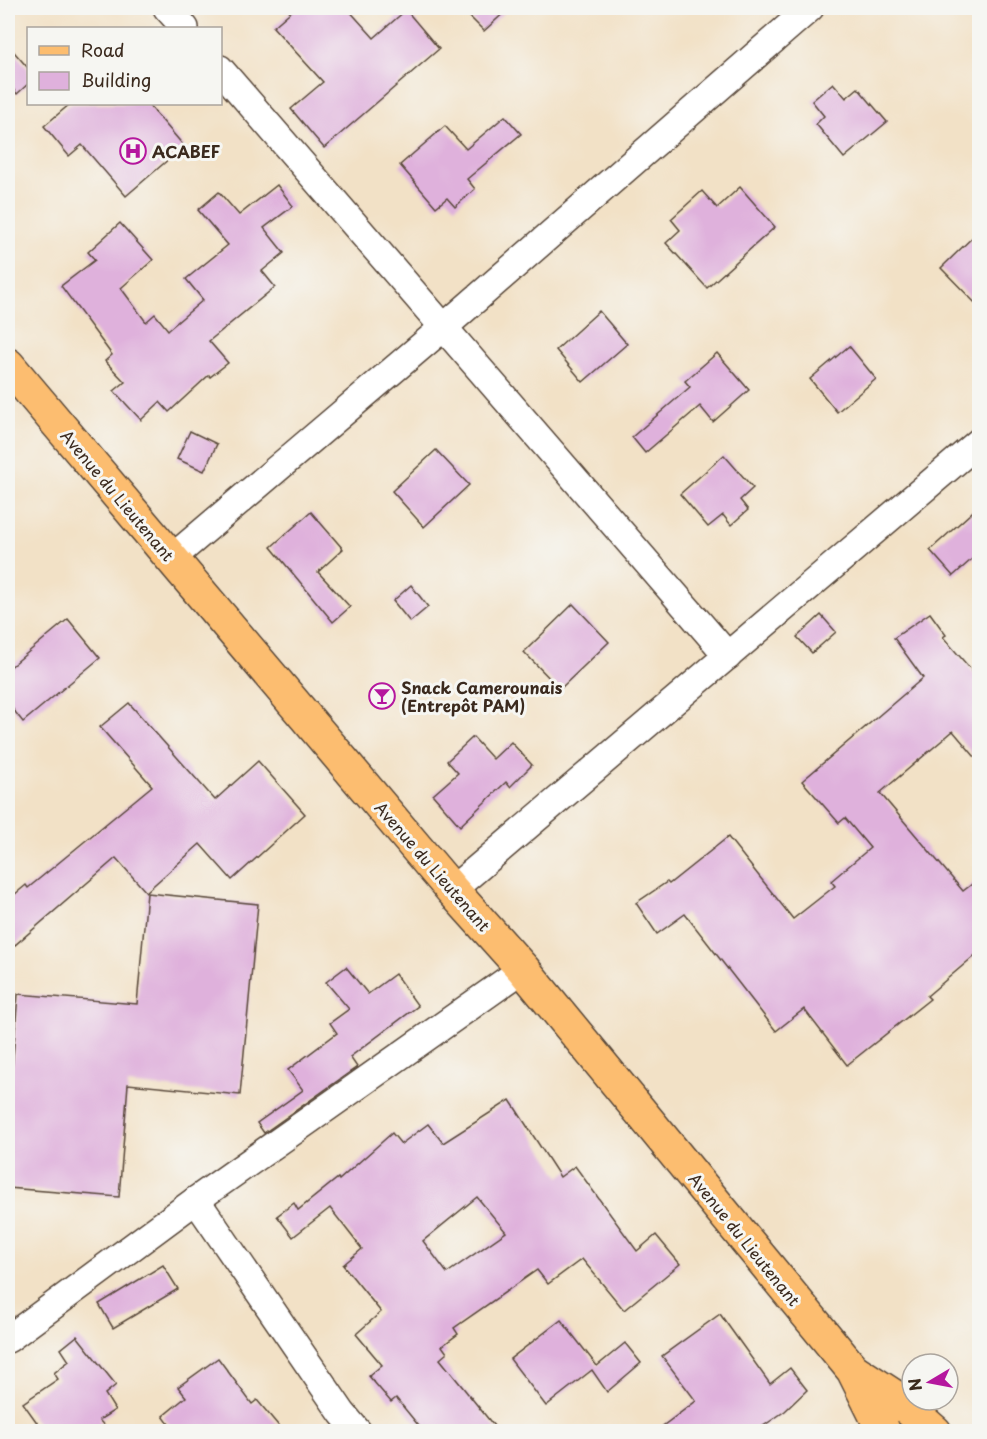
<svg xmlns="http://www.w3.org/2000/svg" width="987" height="1439" font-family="'Playpen Sans',sans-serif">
<rect width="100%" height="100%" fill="#f6f6f2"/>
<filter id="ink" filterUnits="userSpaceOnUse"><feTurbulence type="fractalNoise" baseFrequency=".0167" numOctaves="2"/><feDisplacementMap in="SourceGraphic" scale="12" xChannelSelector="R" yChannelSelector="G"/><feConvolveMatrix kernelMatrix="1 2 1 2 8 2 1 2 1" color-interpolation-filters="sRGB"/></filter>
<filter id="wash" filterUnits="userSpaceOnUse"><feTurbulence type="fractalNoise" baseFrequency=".008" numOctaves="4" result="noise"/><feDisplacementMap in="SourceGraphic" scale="24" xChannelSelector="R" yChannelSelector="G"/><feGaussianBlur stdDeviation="1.35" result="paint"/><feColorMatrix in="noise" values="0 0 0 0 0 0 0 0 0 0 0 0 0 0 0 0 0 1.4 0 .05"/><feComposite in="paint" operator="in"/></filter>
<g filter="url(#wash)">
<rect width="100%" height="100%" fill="#f2e1c6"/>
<g id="blocks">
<g fill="#dfb1dc" fill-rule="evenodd">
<polygon points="295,8 347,8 374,38 406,10 439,49 324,148 291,109 323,82 273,27"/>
<polygon points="461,8 509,8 484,31"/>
<polygon points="8,45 28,68 28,84 17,94 8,83"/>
<polygon points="833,83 846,98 858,88 887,122 844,158 816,124 824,116 812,101"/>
<polygon points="70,104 148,104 184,146 126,196 82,145 69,156 44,126"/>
<polygon points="505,116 521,134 467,179 475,189 455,207 447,198 436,207 400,165 445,126 466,149"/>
<polygon points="277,185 293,206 264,228 284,253 262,271 275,287 209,341 228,363 210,377 209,375 169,412 160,402 141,420 114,391 125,382 105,361 112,355 61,286 95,260 88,252 120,223 153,260 121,288 146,322 155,314 168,330 203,300 186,279 228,245 198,210 219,192 239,215"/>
<polygon points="740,187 775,227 707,288 666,243 680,230 671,219 702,191 717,208"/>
<polygon points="980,230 980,308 941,268"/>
<polygon points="599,311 627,344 583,382 556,350"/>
<polygon points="849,346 876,379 837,412 810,379"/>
<polygon points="717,353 749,390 713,422 700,406 645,453 632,437 690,387 685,381"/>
<polygon points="190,431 217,444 204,471 177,459"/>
<polygon points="436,450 469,485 424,527 392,491"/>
<polygon points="724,455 753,488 740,500 748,510 731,525 723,515 708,527 680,494"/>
<polygon points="980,505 980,552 953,576 930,550"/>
<polygon points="311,512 343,549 318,572 350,607 333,622 271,547"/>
<polygon points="411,585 428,607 410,622 393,601"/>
<polygon points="573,604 609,642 560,689 524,652"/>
<polygon points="930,613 946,635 943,637 980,680 980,763 953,731 880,793 963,891 980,878 980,951 927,996 930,999 847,1065 804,1009 776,1031 685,914 657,934 636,903 667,882 669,884 728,837 793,919 835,886 831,881 870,848 845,818 839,823 802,781 923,678 894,638"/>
<polygon points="821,615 836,632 812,653 797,637"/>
<polygon points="68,619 100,658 23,722 8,703 8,669"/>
<polygon points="129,703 215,800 258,761 305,814 232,880 200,844 146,892 116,858 8,951 8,900 26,885 28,888 152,786 100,727"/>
<polygon points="473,737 493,759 511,742 532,765 510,787 506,782 460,826 433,795 458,773 447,761"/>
<polygon points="147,893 258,904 240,1095 128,1084 119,1197 8,1188 8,1121 18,994 137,1004"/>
<polygon points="346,967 368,994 395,974 418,1006 350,1057 357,1067 264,1133 257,1123 303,1090 288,1070 337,1033 330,1023 349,1009 326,982"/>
<path d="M510 1100 560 1177 575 1166 637 1251 656 1235 680 1264 624 1310 582 1259 548 1284 537 1270 454 1328 458 1334 442 1346 447 1353 440 1359 498 1431H423L396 1398 391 1402 369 1376 382 1365 356 1334 381 1312 343 1265 362 1249 330 1208 293 1237 277 1216 294 1203 298 1210 338 1178 339 1180 392 1133 401 1144 428 1124 443 1143ZM477 1197 506 1232 447 1273 423 1241Z"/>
<polygon points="163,1265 178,1289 113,1328 99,1304"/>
<polygon points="720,1314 770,1384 790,1368 807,1390 785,1411 756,1431 656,1431 696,1401 662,1356"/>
<polygon points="561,1320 597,1366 625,1343 641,1363 607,1392 592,1370 546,1406 510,1359"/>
<polygon points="77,1336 116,1385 105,1394 115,1410 99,1420 109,1431 43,1431 23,1403 58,1379 54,1373 69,1361 61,1349"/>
<polygon points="218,1358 252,1404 257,1400 283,1431 174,1431 163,1416 186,1397 178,1387"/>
</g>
</g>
</g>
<g filter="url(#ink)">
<use href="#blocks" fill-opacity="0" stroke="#564537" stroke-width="1.5"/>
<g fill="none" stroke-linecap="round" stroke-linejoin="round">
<g stroke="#564537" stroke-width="30">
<g id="street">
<polyline points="167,8 185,28"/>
<polyline points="220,69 728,656"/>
<polyline points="172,558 444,327 810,8"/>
<polyline points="452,890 980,441"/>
<polyline points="196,1200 342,1413 358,1432"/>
<polyline points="8,1339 196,1200 523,969"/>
</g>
</g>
<g stroke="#564537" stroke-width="36">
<g id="primary">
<polyline points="8,365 452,890 523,969 853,1370 884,1432"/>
<polyline points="855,1371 895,1397 935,1432"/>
</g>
</g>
<use href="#street" stroke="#fff" stroke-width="27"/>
<use href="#primary" stroke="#fcbd6f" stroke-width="33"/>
</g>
</g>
<defs>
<g id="hospital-ring" transform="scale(1.35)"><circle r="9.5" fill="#f6f6f2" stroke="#b5179e" stroke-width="1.5"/><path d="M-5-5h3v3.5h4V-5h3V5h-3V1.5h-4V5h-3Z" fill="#b5179e"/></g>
<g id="bar-ring" transform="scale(1.35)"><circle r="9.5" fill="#f6f6f2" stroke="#b5179e" stroke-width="1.5"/><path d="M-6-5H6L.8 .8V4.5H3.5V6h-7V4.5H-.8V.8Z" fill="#b5179e"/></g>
</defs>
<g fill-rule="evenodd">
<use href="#hospital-ring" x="133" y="151"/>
<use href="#bar-ring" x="382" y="696"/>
</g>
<g text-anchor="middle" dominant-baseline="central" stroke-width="6" stroke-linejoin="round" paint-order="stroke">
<g font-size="16" font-weight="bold" fill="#3b2a1e" stroke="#f6f6f2" text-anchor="start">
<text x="152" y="151">ACABEF</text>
<text x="401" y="687">Snack Camerounais<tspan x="401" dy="18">(Entrepôt PAM)</tspan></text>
</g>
<g font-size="16" fill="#3b2a1e" stroke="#f6f6f2">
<text transform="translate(118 495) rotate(50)">Avenue du Lieutenant</text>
<text transform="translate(433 866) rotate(49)">Avenue du Lieutenant</text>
<text transform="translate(745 1239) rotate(51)">Avenue du Lieutenant</text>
</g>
</g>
<rect width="987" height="1439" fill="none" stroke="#f6f6f2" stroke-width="30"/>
<rect x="27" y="27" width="195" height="78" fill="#f6f6f2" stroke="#aba49d" stroke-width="1.5"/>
<rect x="39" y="46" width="30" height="9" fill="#fcbd6f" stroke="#aba49d" stroke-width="1.5"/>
<text x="81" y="57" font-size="18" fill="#3b2a1e">Road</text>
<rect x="39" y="72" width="30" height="18" fill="#dfb1dc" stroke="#aba49d" stroke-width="1.5"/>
<text x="81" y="87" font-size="18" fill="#3b2a1e">Building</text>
<g transform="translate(930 1382) rotate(260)"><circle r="28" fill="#f6f6f2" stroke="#aba49d" stroke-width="1.5"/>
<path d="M0-4.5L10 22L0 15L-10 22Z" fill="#b5179e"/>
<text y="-9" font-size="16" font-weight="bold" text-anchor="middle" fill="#3b2a1e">N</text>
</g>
</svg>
